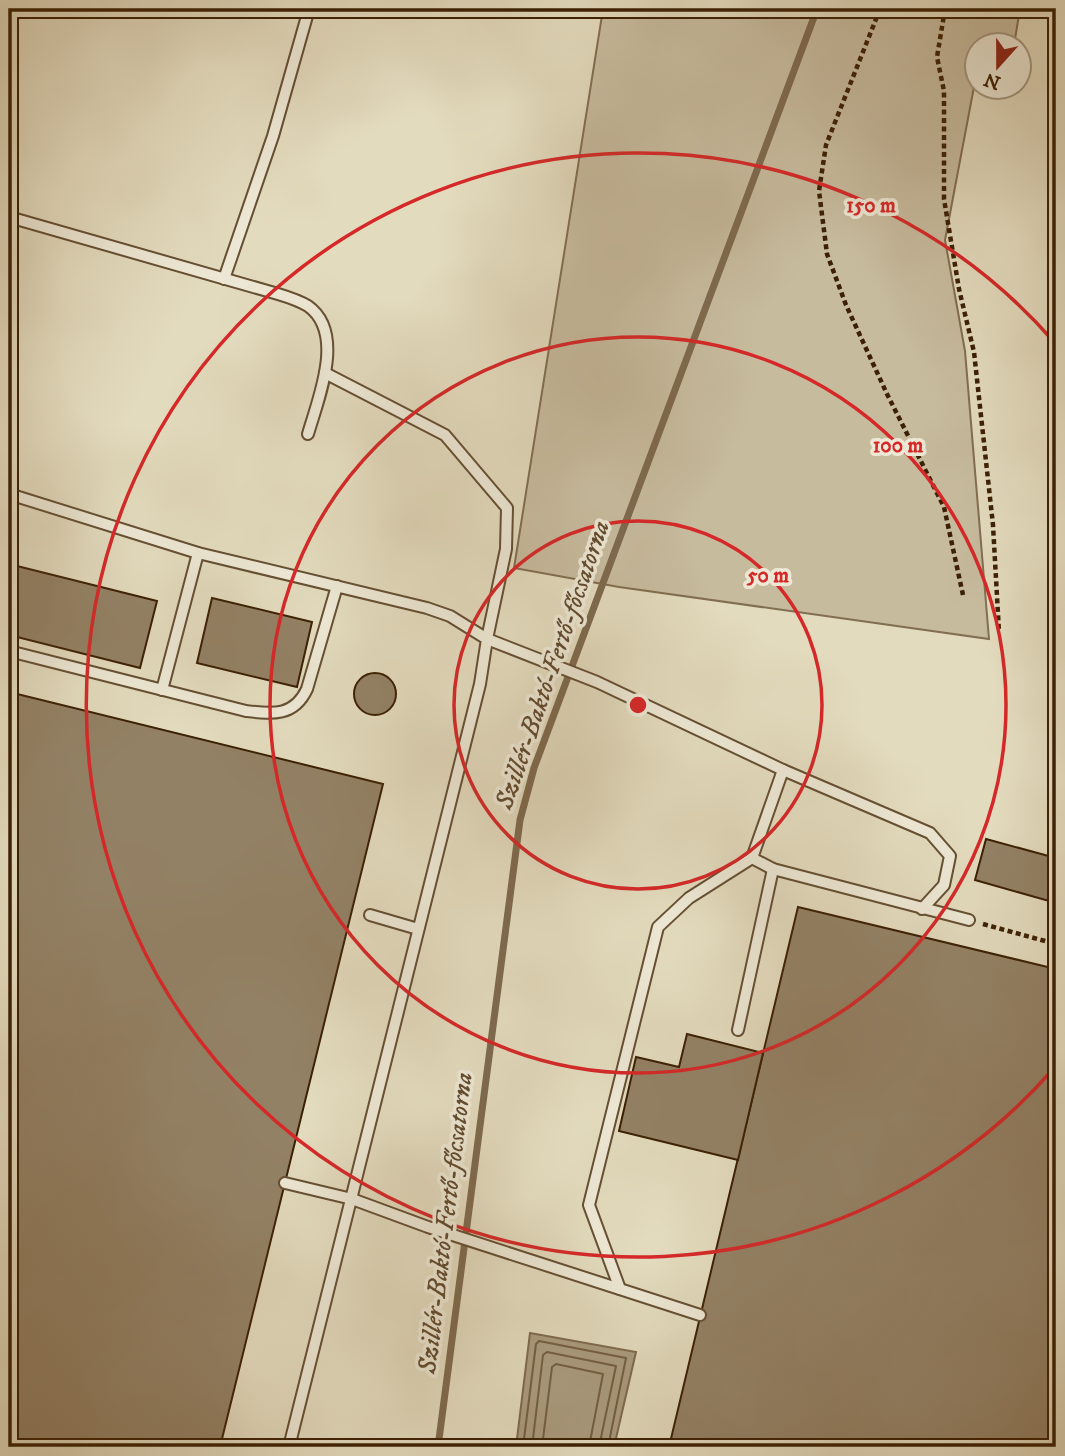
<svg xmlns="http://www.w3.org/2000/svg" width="1065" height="1456" font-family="'IM FELL DW Pica',serif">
<rect width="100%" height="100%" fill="#e3dbbe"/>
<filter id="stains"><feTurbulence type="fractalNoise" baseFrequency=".00286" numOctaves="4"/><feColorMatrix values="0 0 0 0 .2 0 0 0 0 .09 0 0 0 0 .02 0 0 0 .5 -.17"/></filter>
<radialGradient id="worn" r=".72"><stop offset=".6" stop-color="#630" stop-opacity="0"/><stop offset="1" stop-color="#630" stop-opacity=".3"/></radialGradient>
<polygon fill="#c7bb9e" stroke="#826e51" stroke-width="2" points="603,9 1020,9 1014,45 978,46 977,71 945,240 965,351 989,639 619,587 514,568"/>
<polygon fill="#aa9b7f" stroke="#7e6a4e" stroke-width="2" points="530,1333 636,1352 614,1447 516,1447"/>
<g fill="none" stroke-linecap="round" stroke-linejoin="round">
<g stroke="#735e42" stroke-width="2">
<polyline points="523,1447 536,1344 539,1341 626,1358 608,1447"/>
<polyline points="532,1447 543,1355 547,1352 616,1366 599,1447"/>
<polyline points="542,1447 552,1367 556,1364 603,1374 589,1447"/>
</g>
<polyline stroke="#7e6a4e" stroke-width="7" points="438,1447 520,820 534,768 817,9"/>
</g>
<g fill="#938165" stroke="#3c2004" stroke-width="2">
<polygon points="9,564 157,601 140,668 9,635"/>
<polygon points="212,598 312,622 297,687 197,663"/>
<circle cx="375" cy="694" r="21"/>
<polygon points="9,692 383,784 220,1447 9,1447"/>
<polygon points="986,839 1056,858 1056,903 975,880"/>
<polygon points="798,907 1056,969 1056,1447 669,1447"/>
<polygon points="687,1034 763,1053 738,1160 619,1131 636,1057 679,1067"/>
</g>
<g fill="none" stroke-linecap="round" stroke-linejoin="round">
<g stroke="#664f32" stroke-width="14">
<g id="lane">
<path d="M9 217 278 294C288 297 298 300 308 306 346 333 318 399 308 434"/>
<polyline points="224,279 273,136 309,9"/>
<polyline points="325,373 445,435 507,508 506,549 487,639 597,682 783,770 930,833 950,856 944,885 922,909"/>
<polyline points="9,494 198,553 427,608 450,616 487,639 480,684 289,1447"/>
<path d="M9 651 246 711C272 714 294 717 307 689L337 586"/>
<polyline points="162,690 198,553"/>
<polyline points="773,869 752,858 783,770"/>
<polyline points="370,915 418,929"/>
<polyline points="738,1030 773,869 969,920"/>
<polyline points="285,1183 352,1199 428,1227 700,1315"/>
<polyline points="620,1289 589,1205 658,927 689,898 752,858"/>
</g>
</g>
<g stroke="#3c2004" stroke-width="4.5" stroke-dasharray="5 3.5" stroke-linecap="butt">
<polyline points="880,9 826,145 819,191 827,254 846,305 887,394 944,507 963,595"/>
<polyline points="945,9 937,57 944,91 944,199 959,289 974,352 993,525 999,632"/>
<polyline points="983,924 1056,944"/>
</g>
<use href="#lane" stroke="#ede8d5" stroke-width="10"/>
</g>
<g fill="none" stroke="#d62828" stroke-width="3.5">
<circle cx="638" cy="705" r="184"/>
<circle cx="638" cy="705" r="368"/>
<path d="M1055 1067A552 552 0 1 1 1055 343"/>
</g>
<g text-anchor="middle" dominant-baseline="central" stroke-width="7" stroke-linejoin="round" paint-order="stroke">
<g font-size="26" font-style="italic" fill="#624b2f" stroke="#ede8d5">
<text transform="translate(553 665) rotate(-71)">Szillér-Baktó-Fertő-főcsatorna</text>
<text transform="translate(446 1223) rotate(-83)">Szillér-Baktó-Fertő-főcsatorna</text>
</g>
</g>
<circle cx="638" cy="705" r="10" fill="#d62828" stroke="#ede8d5" stroke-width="3.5"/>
<g font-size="21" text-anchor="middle" font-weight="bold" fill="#d62828" stroke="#ede8d5" stroke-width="7" stroke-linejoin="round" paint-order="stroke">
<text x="871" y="212">150 m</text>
<text x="898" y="452">100 m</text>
<text x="768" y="582">50 m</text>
</g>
<rect width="1065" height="1456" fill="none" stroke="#e3dbbe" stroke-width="35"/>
<rect x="10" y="10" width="1044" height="1435" fill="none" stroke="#3c2004" stroke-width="3.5"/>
<rect x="18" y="18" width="1030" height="1421" fill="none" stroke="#3c2004" stroke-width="2"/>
<g transform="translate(998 66) rotate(201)"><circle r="33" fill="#ede8d5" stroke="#a69881" stroke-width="2"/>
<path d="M0-5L12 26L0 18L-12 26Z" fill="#8f2418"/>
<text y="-10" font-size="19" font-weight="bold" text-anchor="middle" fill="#3c2004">N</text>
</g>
<rect width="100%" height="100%" filter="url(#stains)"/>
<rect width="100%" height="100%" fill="url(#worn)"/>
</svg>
